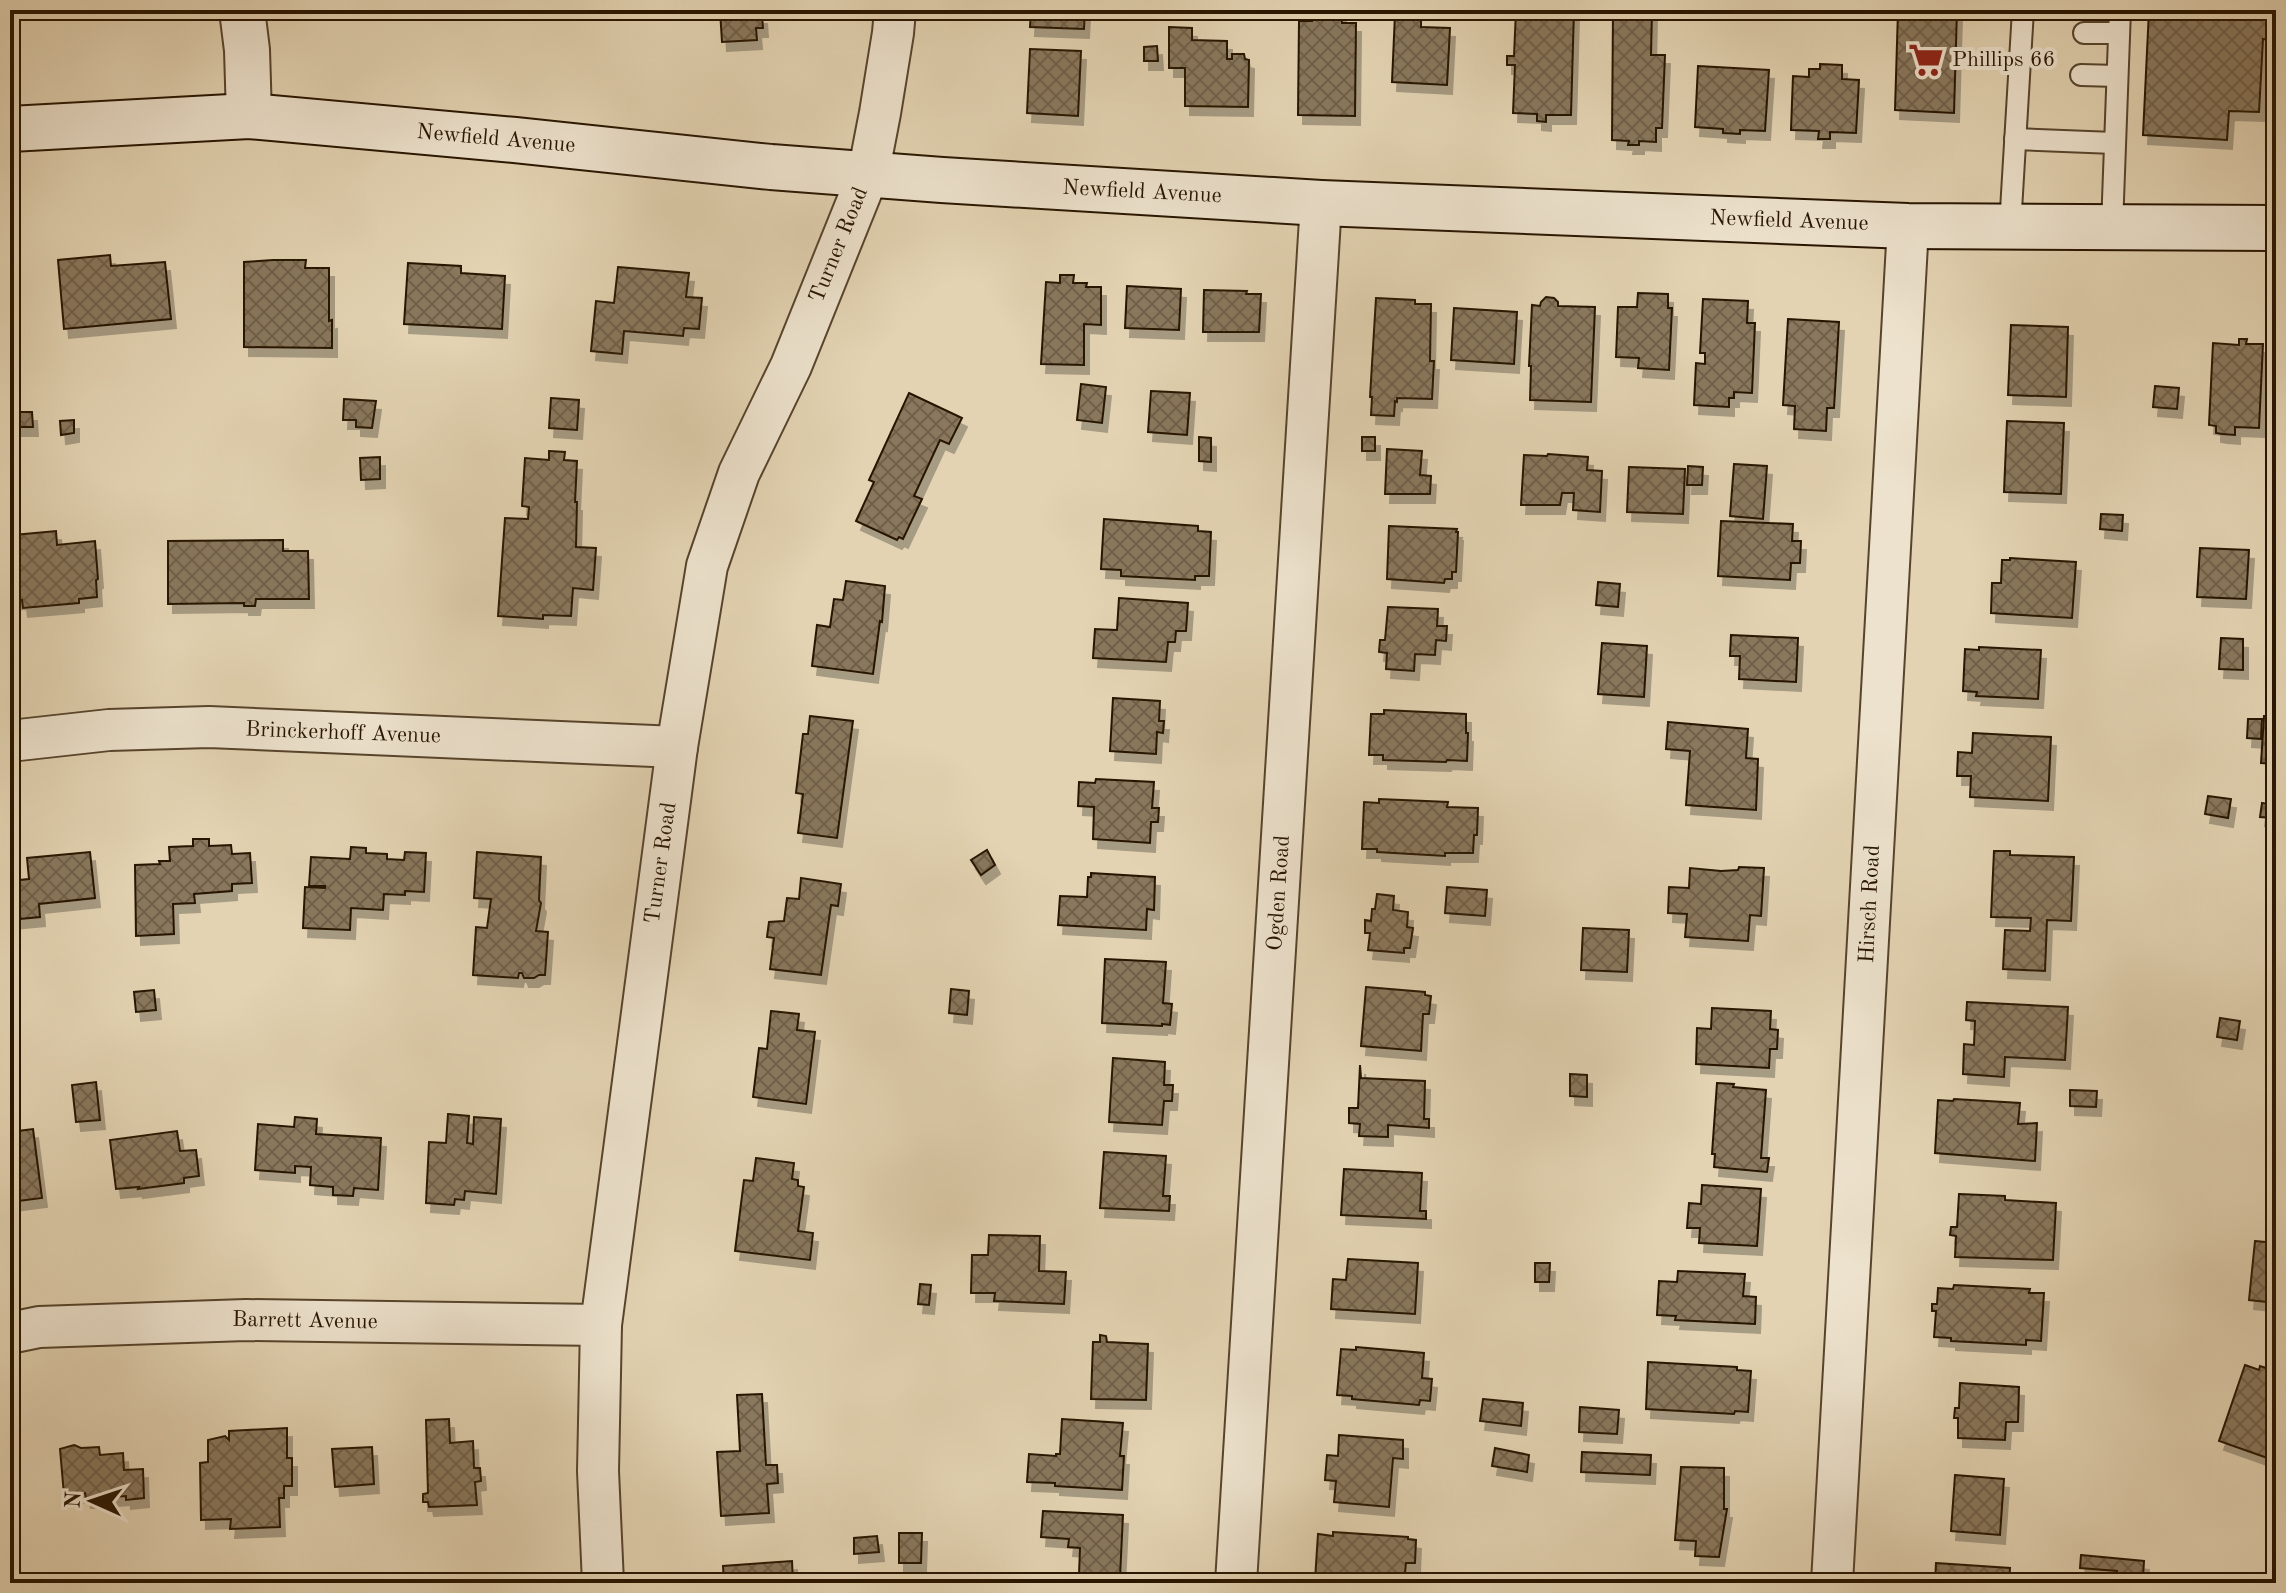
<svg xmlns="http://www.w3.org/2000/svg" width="2286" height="1593" font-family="'Old Standard TT',serif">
<defs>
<pattern id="building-cross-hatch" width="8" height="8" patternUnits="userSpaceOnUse" patternTransform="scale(2)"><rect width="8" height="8" fill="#89785d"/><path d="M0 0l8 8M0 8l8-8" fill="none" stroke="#70614a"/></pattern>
<filter id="shadow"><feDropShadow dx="5" dy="9" stdDeviation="0" flood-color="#0004"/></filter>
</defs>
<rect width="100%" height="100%" fill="#e3d3b2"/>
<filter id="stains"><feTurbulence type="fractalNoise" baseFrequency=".0025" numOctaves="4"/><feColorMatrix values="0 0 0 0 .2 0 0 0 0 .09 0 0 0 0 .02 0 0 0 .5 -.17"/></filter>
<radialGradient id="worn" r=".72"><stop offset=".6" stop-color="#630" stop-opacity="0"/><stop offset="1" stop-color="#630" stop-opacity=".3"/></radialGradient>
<g fill="url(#building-cross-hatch)" stroke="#281500" stroke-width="2" filter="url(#shadow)">
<polygon points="720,10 755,10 755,15 762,15 763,28 756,28 757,40 722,42"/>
<polygon points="1031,10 1085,10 1084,29 1030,27"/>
<polygon points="1516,10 1574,10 1571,115 1546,115 1546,122 1537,121 1537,114 1513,113 1515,65 1507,65 1507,56 1514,56"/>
<polygon points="1613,10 1652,11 1651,55 1665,55 1662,128 1656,128 1656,142 1639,141 1639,145 1628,145 1629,141 1612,140"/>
<polygon points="1898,10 1957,10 1954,113 1895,110"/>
<polygon points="2149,10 2275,10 2274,40 2263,39 2259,112 2229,111 2227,140 2143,135"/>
<polygon points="1312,11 1341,12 1342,23 1356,23 1355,116 1298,115 1299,21 1312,21"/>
<polygon points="1395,14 1413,15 1413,18 1421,18 1421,27 1450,28 1447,85 1392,82"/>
<polygon points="1169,27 1192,28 1192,40 1227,41 1227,59 1232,59 1232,54 1244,54 1245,59 1249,60 1248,107 1185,106 1185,68 1169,68"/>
<polygon points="1157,46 1158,61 1144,61 1144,47"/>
<polygon points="1030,49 1081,51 1078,116 1027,113"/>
<polygon points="1820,64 1842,65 1842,79 1859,80 1856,133 1830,132 1830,139 1818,139 1819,131 1791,130 1793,76 1809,77 1809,69 1820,69"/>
<polygon points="1698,66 1769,70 1765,131 1740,130 1740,134 1723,133 1723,129 1695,127"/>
<polygon points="110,255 111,266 165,262 171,319 64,329 58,260"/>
<polygon points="273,260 306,260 305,268 329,268 329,321 332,320 332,348 244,347 244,262"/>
<polygon points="408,263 461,266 461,273 505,276 502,329 404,324"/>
<polygon points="618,267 689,273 686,297 702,298 699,329 684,328 683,336 624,331 622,354 591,351 596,301 614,303"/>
<polygon points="1060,275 1074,275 1073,283 1087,283 1086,287 1101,287 1101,325 1084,324 1084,365 1041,364 1046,282 1060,283"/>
<polygon points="1127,286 1181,289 1179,330 1125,328"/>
<polygon points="1204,290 1247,291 1246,294 1261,294 1259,332 1203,332"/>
<polygon points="1638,293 1668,294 1668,308 1672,308 1669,370 1638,368 1639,358 1616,357 1618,307 1637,307"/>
<polygon points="1546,297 1554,298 1558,302 1558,306 1595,307 1591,402 1530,400 1531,366 1529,366 1532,305 1540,306 1541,302"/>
<polygon points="1376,298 1415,300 1415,304 1431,304 1430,361 1434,361 1432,399 1397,398 1397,402 1395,401 1394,416 1371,415 1372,397 1370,397"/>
<polygon points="1703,299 1748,301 1747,323 1755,323 1752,393 1734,392 1734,398 1729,398 1729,407 1694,405 1696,363 1705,364 1705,353 1700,353"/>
<polygon points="1454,308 1517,312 1514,364 1451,360"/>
<polygon points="1788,319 1839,322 1834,408 1827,408 1826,431 1794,429 1795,406 1783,405"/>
<polygon points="2011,325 2068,327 2066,397 2008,395"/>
<polygon points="2239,339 2247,339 2246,344 2263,344 2259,428 2235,427 2235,435 2222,434 2216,433 2216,426 2209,425 2213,343 2239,345"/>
<polygon points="1081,384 1106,387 1102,423 1077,420"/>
<polygon points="2155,386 2179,388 2177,409 2153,407"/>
<polygon points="1151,391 1190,393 1187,435 1148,432"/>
<polygon points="909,393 962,418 949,444 940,440 914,496 922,499 903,539 899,537 897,540 856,521 874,482 869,480"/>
<polygon points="551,398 579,400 577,430 549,428"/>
<polygon points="344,399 376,401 372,428 356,427 356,420 343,420"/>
<polygon points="16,412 32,412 33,427 17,427"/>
<polygon points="74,420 74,433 61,435 60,421"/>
<polygon points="2007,421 2064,423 2061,494 2004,492"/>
<polygon points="1199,437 1211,438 1211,462 1199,461"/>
<rect x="1362" y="437" width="13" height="14"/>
<polygon points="1387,449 1422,451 1420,475 1431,476 1430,494 1385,494"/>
<polygon points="549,451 565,452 564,460 577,461 575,502 577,502 576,547 596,548 593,590 573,588 571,616 543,615 543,619 498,616 505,518 528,519 529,507 522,506 525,458 549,460"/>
<polygon points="1548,454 1588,457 1587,470 1602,471 1600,512 1573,510 1574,493 1562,493 1560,505 1521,505 1524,455 1547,456"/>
<polygon points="380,457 380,479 361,480 360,458"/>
<polygon points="1734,464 1767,466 1763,519 1730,516"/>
<polygon points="1688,466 1703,467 1702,485 1687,485"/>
<polygon points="1629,467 1685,469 1683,514 1627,512"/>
<polygon points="2101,514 2123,515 2122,531 2100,529"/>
<polygon points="1104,519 1198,526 1198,531 1211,532 1209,576 1195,576 1195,580 1121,576 1121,570 1101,569"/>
<polygon points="1721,521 1793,524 1792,541 1801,541 1800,563 1791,563 1790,580 1718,576"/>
<polygon points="1389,526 1457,529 1456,532 1458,532 1456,572 1452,572 1452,579 1445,579 1444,583 1387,579"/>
<polygon points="56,531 57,545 95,541 98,579 96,580 97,597 79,599 79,603 23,608 22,600 10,601 10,555 16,555 14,535"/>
<polygon points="283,540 283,551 308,551 309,599 256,599 255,606 244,606 244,603 168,604 168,541"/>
<polygon points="2200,548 2249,550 2246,599 2197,597"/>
<polygon points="2010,558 2076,562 2072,618 1991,613 1992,583 2001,583 2002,560 2010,560"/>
<polygon points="846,581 885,586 882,622 880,621 873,674 812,666 817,625 830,627 834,599 843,600"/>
<polygon points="1598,582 1620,584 1618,607 1596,605"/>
<polygon points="1119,598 1188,603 1186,631 1176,631 1175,642 1168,642 1166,662 1093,658 1095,629 1117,630"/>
<polygon points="1388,607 1438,609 1437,626 1447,626 1446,641 1436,640 1435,655 1415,654 1414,671 1386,669 1387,653 1379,652 1380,640 1385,640"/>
<polygon points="1731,635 1798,638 1796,682 1739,679 1740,656 1730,656"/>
<polygon points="2221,638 2243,639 2243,670 2219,669"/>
<polygon points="1602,643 1647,646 1644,697 1598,694"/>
<polygon points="1979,647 2041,650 2038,699 1976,696 1977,692 1963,691 1965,649 1979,650"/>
<polygon points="1113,698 1160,701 1159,721 1164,721 1163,733 1157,732 1156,754 1110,751"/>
<polygon points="1384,710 1466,714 1466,733 1468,733 1467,761 1447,760 1446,762 1383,760 1383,755 1369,755 1371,714 1384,714"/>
<polygon points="810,716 853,721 837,838 798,833 803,794 796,793 803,734 808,734"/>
<polygon points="2264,716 2276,717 2276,764 2261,763"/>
<polygon points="2248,719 2262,719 2261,739 2247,738"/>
<polygon points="1668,722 1748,729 1746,758 1758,759 1756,810 1686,805 1690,751 1666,749"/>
<polygon points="1973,733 2051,737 2048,801 1970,797 1971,776 1957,776 1958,752 1972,753"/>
<polygon points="1096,779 1154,782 1152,808 1159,808 1158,822 1151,822 1150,843 1093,839 1094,807 1078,806 1079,782 1095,783"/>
<polygon points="2208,796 2231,799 2228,818 2205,814"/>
<polygon points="1379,799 1448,802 1447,807 1478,808 1477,835 1474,835 1473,853 1445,853 1445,856 1377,852 1377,849 1362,849 1364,802 1379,803"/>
<polygon points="2262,803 2275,805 2274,818 2260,817"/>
<polygon points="193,839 209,839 209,846 231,845 232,854 250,853 252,883 232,884 232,891 194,894 195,903 173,904 174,934 136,936 135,865 160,864 159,861 170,861 169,847 193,846"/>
<polygon points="351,847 366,848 366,853 387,854 387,859 404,860 405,852 426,853 424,892 405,891 405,895 384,894 383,910 351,908 350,930 303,928 305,887 325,888 325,886 309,886 311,857 350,859"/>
<polygon points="987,850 995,865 981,875 971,860"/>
<polygon points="1994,851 2010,851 2010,855 2074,857 2071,921 2047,920 2045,971 2003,969 2005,930 2030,931 2031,918 1991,917"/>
<polygon points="90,852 95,898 39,904 40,917 10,920 10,881 29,879 27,858"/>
<polygon points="477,852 541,857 539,900 541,903 536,931 548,932 545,975 539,975 534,978 524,978 522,973 519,973 518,978 473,975 476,927 487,928 491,899 474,898"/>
<polygon points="1739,867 1764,868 1761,916 1750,915 1748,941 1685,937 1687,914 1668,913 1669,887 1689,888 1690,868 1721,871 1738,870"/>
<polygon points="1091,873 1155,877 1154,910 1147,909 1146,930 1058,925 1060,896 1087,897 1088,877 1091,877"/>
<polygon points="801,878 841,884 838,906 831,905 821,975 770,969 774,938 767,937 769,922 784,921 787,898 799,899"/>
<polygon points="1447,887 1487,890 1485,916 1445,913"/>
<polygon points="1377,894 1394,896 1393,910 1408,912 1407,927 1413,928 1410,948 1404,948 1404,953 1368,950 1370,933 1365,933 1365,920 1371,921 1372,909 1375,909"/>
<polygon points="1583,928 1629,930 1627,972 1581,970"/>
<polygon points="1105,959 1166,962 1163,1003 1172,1004 1170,1025 1162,1024 1162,1026 1102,1023"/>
<polygon points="1366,987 1425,992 1425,995 1431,996 1429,1014 1423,1014 1421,1051 1361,1046"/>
<polygon points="951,989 969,991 967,1015 949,1013"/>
<polygon points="154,990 156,1010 136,1012 134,992"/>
<polygon points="1967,1002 2068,1007 2065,1060 2005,1057 2004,1077 1963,1074 1964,1044 1974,1045 1975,1021 1966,1020"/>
<polygon points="1712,1008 1771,1011 1770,1029 1778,1030 1777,1049 1770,1049 1769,1068 1696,1064 1697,1028 1711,1029"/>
<polygon points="771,1011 799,1014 797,1030 815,1032 806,1104 753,1097 759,1048 767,1049"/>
<polygon points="2220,1018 2240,1021 2237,1040 2217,1037"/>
<polygon points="1113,1058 1165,1062 1164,1085 1173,1085 1172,1101 1164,1101 1162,1125 1109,1122"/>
<polygon points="1360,1065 1361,1078 1425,1081 1424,1119 1429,1119 1429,1128 1388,1125 1388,1137 1359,1136 1360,1124 1349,1123 1349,1108 1358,1108"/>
<polygon points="1570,1074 1587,1075 1587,1097 1570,1096"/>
<polygon points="96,1082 100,1120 76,1122 72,1085"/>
<polygon points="1717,1083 1734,1084 1733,1087 1766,1090 1761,1158 1769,1158 1767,1172 1714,1167 1715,1154 1712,1154"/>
<polygon points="2070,1090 2097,1091 2096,1107 2070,1106"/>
<polygon points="1954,1099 2020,1103 2018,1124 2037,1123 2035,1161 1935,1153 1938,1100 1953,1101"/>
<polygon points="448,1114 469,1116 467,1143 473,1144 474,1117 501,1119 496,1194 465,1191 464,1200 455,1199 454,1205 426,1203 429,1142 446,1143"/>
<polygon points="295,1117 317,1119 316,1134 381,1138 378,1190 354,1188 353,1196 333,1195 333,1187 310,1185 311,1167 295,1166 295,1173 255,1170 258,1124 294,1127"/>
<polygon points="33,1129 42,1198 10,1202 10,1132"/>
<polygon points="177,1131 180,1151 196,1150 199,1176 184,1178 184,1183 138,1189 139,1187 116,1189 110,1140"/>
<polygon points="1104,1152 1166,1156 1163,1196 1170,1196 1169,1211 1100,1208"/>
<polygon points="756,1158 794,1163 792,1179 798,1180 798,1186 804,1187 798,1231 813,1233 810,1260 735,1251 744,1180 753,1181"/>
<polygon points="1344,1169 1422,1173 1420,1211 1426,1211 1426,1219 1341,1215"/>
<polygon points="1702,1185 1761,1189 1757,1246 1699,1243 1700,1228 1687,1228 1689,1203 1701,1204"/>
<polygon points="1959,1194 2005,1196 2005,1200 2056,1203 2053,1260 1955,1257 1956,1236 1950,1235 1951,1227 1957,1227"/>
<polygon points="989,1235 1040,1236 1039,1271 1066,1272 1064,1304 994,1301 995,1293 971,1293 972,1255 988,1255"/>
<polygon points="2255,1241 2276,1243 2276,1303 2249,1300"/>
<polygon points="1348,1259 1418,1263 1415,1314 1331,1309 1333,1279 1346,1280"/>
<polygon points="1535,1263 1550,1263 1549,1282 1535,1282"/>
<polygon points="1678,1271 1745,1274 1743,1296 1756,1297 1755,1324 1675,1320 1676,1316 1657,1315 1659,1281 1677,1282"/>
<polygon points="920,1284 931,1285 929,1305 918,1304"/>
<polygon points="1954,1285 2030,1289 2029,1293 2044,1293 2041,1341 2026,1340 2026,1345 1951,1341 1951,1338 1934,1337 1936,1311 1932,1311 1932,1304 1937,1304 1938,1288 1953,1289"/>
<polygon points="1100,1335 1106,1336 1107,1342 1148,1344 1146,1400 1091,1399 1093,1342 1100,1342"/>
<polygon points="1356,1347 1424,1353 1422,1378 1432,1379 1430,1401 1420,1400 1419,1405 1352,1399 1352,1396 1337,1395 1341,1349 1356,1350"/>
<polygon points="1648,1362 1737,1367 1737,1370 1751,1371 1748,1412 1735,1411 1734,1414 1646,1409"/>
<polygon points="2245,1365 2259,1370 2260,1366 2276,1371 2276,1461 2219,1441"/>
<polygon points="1960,1383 2019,1387 2018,1422 2006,1422 2005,1440 1958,1438 1958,1418 1954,1418 1955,1408 1959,1408"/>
<polygon points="762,1394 766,1465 777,1465 778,1483 767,1484 769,1513 721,1516 717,1452 740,1451 737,1395"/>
<polygon points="1483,1399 1523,1403 1521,1426 1480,1421"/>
<polygon points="1580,1407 1619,1410 1617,1434 1579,1432"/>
<polygon points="449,1419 450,1443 473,1441 474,1468 480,1468 481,1481 475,1482 477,1505 429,1507 428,1502 423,1502 423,1494 428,1493 426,1420"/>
<polygon points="1062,1419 1123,1423 1120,1456 1124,1456 1122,1490 1055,1486 1055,1483 1027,1482 1029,1454 1056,1456 1056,1454 1060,1454"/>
<polygon points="287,1428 287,1458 292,1458 292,1486 284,1486 284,1498 279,1498 280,1527 230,1529 231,1519 201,1520 200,1463 208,1462 208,1440 225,1436 229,1440 229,1431"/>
<polygon points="1339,1435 1403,1440 1403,1459 1393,1458 1389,1507 1334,1502 1336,1481 1325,1480 1327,1455 1338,1456"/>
<polygon points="74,1445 81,1448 99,1447 100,1455 123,1453 124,1470 143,1469 144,1498 126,1500 126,1496 86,1499 85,1493 64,1495 60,1449"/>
<polygon points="372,1447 374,1484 335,1487 332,1449"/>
<polygon points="1495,1448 1529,1455 1527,1472 1492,1466"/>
<polygon points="1582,1452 1651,1455 1650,1475 1581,1472"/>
<polygon points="1681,1467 1724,1468 1724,1509 1727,1509 1719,1557 1695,1556 1696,1541 1675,1540"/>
<polygon points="1955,1475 2004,1479 2000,1535 1951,1531"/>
<polygon points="1043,1511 1123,1515 1120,1577 1079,1575 1080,1548 1068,1547 1069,1539 1041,1537"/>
<polygon points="1333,1532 1408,1537 1408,1539 1416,1540 1415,1563 1406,1563 1404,1583 1329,1583 1329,1580 1315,1580 1318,1534 1333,1536"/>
<polygon points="899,1533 922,1533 921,1563 899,1563"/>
<polygon points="877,1536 879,1552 854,1554 854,1538"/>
<polygon points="2081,1555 2144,1561 2143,1577 2117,1577 2117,1571 2080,1568"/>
<polygon points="792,1561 793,1583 724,1583 723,1566"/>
<polygon points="1936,1563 2010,1568 2009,1583 1935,1583"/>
</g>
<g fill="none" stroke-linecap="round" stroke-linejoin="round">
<g stroke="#57442c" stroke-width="24">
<g id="service">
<polyline points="2084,33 2119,33"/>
<polyline points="2081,75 2117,76"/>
<polyline points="2015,139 2114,143"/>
<polyline points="2010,227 2023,10"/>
<polyline points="2112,227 2120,10"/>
</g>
</g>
<g stroke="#57442c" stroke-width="44">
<g id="minor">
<polyline points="10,741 109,730 209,727 677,747"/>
<polyline points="10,1333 39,1327 246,1320 601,1325"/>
<polyline points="603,1583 598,1471 601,1325 677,747 707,566 739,473 791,366 868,175 880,113 893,33 895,10"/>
<polyline points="1236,1583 1321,203"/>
<polyline points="1832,1583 1908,226"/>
</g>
</g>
<g stroke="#57442c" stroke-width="48">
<polyline id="tertiary" points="242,10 247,50 249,116"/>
</g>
<g stroke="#281500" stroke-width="48">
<polyline id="secondary" points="10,129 249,116 515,140 771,167 942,180 1321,203 1908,226 2276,228"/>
</g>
<use href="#service" stroke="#ede2cd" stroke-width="20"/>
<use href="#minor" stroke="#ede2cd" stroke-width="40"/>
<use href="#tertiary" stroke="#ede2cd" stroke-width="44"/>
<use href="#secondary" stroke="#ede2cd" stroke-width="44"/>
</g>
<defs>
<g id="supermarket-bare" transform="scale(2.76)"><path d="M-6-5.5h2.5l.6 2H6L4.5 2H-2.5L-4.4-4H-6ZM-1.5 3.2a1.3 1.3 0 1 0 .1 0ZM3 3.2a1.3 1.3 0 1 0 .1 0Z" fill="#8f2418" stroke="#ede2cd" stroke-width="2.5" paint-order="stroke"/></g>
</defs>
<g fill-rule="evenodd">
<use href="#supermarket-bare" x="1926" y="60"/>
</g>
<g text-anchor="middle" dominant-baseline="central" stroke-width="8" stroke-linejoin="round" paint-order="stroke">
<g font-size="22" fill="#281500" stroke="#ede2cd" text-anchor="start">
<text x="1952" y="60">Phillips 66</text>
</g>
<g font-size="22" fill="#281500" stroke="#ede2cd">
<text transform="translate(496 139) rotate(5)">Newfield Avenue</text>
<text transform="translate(1142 192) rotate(3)">Newfield Avenue</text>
<text transform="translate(1789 221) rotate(2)">Newfield Avenue</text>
<text transform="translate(839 245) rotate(-68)">Turner Road</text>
<text transform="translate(343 733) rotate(2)">Brinckerhoff Avenue</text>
<text transform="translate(661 863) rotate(-82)">Turner Road</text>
<text transform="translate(1279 893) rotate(-86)">Ogden Road</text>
<text transform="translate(1870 904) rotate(-87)">Hirsch Road</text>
<text transform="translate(305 1321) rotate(1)">Barrett Avenue</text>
</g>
</g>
<rect width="2286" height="1593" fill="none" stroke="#e3d3b2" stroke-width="40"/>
<rect x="12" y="12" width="2262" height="1569" fill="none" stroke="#281500" stroke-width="4"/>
<rect x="20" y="20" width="2246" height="1553" fill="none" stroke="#281500" stroke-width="2"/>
<g transform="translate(92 1501) rotate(273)" stroke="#ede2cd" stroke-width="6" paint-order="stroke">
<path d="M0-6L14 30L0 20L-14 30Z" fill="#281500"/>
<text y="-12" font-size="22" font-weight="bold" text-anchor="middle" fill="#281500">N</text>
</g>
<rect width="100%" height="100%" filter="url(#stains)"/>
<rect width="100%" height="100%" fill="url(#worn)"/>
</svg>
